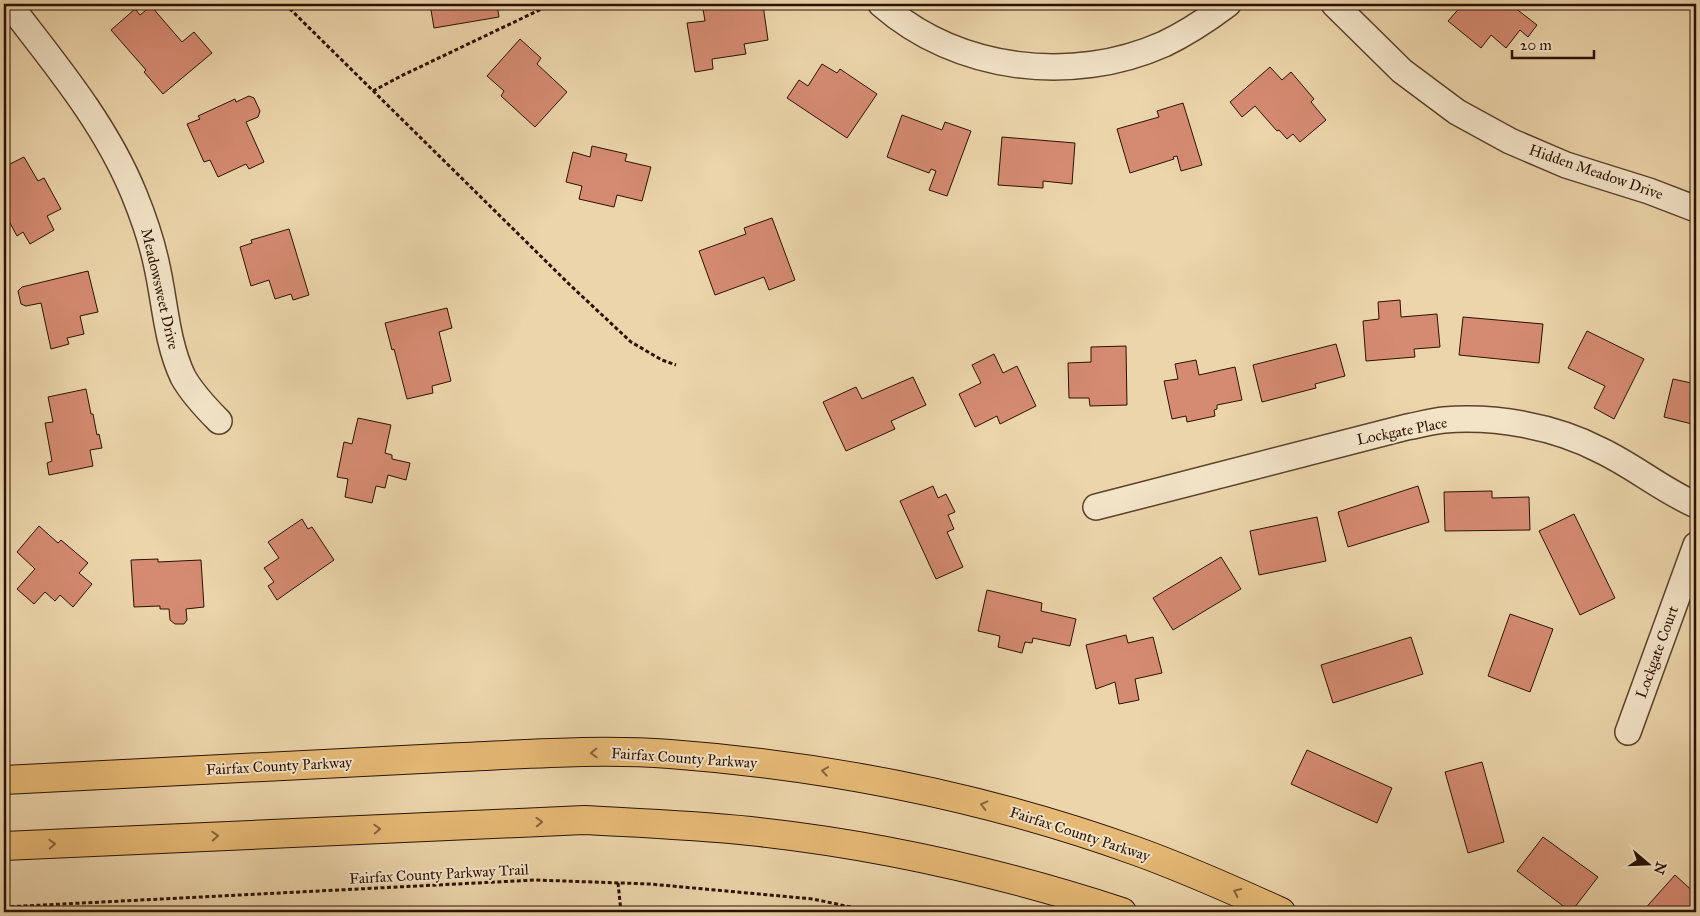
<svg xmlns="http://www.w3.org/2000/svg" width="1700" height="916" font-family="'IM FELL Great Primer',serif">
<rect width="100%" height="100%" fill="#ecd5ab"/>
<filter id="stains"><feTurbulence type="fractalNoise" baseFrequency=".004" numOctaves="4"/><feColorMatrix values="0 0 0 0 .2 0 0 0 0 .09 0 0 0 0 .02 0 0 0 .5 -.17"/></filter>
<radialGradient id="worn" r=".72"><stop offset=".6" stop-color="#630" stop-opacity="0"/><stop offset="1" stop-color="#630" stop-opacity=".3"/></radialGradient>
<g fill="#d58b72" stroke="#2b1100">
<polygon points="430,4 497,4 499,17 434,28"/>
<polygon points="737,4 739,9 763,5 768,40 744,44 746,54 712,59 713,69 695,72 687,23 705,21 703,9"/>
<polygon points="1463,4 1510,4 1537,25 1528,37 1520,30 1506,48 1491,35 1481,48 1448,21"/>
<polygon points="151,6 182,42 194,32 212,53 163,94 144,72 146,70 111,30 135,9 140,15"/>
<polygon points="520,39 541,58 537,64 567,92 535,127 501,96 504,91 487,76"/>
<polygon points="822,64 837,73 840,69 877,94 847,138 787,98 799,80 808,86"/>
<polygon points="1270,67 1282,80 1291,72 1314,99 1311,102 1326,120 1300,142 1293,134 1287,139 1279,130 1277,131 1255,106 1242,117 1230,102"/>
<polygon points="249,96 254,98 260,111 258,117 246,122 264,162 249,169 246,164 218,177 210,160 204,162 187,124 200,119 198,116 235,99 236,102"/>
<polygon points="1183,103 1202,165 1181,171 1177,156 1173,157 1174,159 1130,173 1117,129 1159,117 1157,111"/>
<polygon points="902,115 942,130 945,122 971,131 947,196 929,190 936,171 931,169 929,173 887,157"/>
<polygon points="1002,137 1075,143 1072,184 1043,181 1043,188 998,185"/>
<polygon points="592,146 627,154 625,161 651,167 642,201 617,195 614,207 579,199 582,186 566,182 573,152 590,157"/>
<polygon points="24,157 38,181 44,178 61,209 47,216 54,230 30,244 23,232 17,236 4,212 4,198 7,196 4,190 4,167"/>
<polygon points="772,218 795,280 769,290 764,277 715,295 699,251 746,234 744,228"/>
<polygon points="289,229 309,295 293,300 291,294 275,299 269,280 251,286 240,247 252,243 251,240"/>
<polygon points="88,271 98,312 80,316 84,334 67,338 69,344 51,349 41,303 26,306 21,304 18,291 22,287"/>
<polygon points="1400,300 1401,317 1437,314 1440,347 1414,349 1415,357 1366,361 1363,321 1379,319 1378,302"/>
<polygon points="447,308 452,328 439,332 451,381 432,386 433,393 407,399 394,349 392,350 385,323"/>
<polygon points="1463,317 1543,324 1539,363 1459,355"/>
<polygon points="1587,331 1644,359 1614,419 1594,408 1605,386 1568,368"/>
<polygon points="1336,344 1345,376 1315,384 1316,388 1262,402 1253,365"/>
<polygon points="1126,346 1127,405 1090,406 1089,398 1069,398 1068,363 1091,362 1091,347"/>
<polygon points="994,354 1003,373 1017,366 1036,406 1000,424 997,416 975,427 959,394 981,383 972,365"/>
<polygon points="1196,360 1199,375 1235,367 1242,400 1217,405 1217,409 1214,410 1215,416 1187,422 1186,416 1172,419 1164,381 1178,379 1175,364"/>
<polygon points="913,377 926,405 891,421 895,429 846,451 823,402 856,387 862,399"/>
<polygon points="1673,379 1696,384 1696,425 1664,417"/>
<polygon points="86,389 91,414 93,414 97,435 99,434 102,448 90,450 93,466 49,475 47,463 52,461 45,423 53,422 48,397"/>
<polygon points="358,418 391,425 385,453 392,455 392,459 410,463 406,480 388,475 385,488 376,486 372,503 345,497 348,479 337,477 344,442 352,444"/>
<polygon points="933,486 938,498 946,494 955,512 948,515 954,529 947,532 963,567 936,579 900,501"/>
<polygon points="1418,486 1429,522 1348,547 1338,512"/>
<polygon points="1492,491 1492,498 1529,497 1530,530 1445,531 1444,492"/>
<polygon points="1574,514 1615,598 1580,615 1539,531"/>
<polygon points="1317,517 1326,561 1259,575 1250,531"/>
<polygon points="302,519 308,529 312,527 334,560 277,600 268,586 274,582 264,568 279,558 268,542"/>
<polygon points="39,526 58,543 61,540 88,563 79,573 92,584 73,607 60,595 55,601 45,592 34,604 17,589 35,569 17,552"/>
<polygon points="1221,557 1241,589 1173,630 1153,598"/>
<polygon points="158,559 158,562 201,560 204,607 186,609 187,620 184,624 175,624 170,620 169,609 160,609 160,606 134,607 131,560"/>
<polygon points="987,590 1042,603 1041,611 1076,619 1070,646 1033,638 1032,643 1025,642 1022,653 998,647 1000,636 978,631"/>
<polygon points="1510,614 1553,629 1530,692 1488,676"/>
<polygon points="1126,635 1128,643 1153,637 1162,673 1135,679 1139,700 1119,704 1115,682 1096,689 1086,645"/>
<polygon points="1411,637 1423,674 1333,703 1321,665"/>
<polygon points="1307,750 1392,788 1377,823 1291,784"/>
<polygon points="1482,762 1504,842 1468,853 1445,772"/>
<polygon points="1543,837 1598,877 1571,912 1517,871"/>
<polygon points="1675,875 1696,894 1696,909 1693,912 1642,912"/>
</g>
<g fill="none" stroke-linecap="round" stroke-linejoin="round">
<g stroke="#5b422b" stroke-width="28">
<g id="minor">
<path d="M9 4C55 64 105 123 134 194 143 216 151 239 156 262 165 300 166 341 183 377 192 393 206 408 219 421"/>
<path d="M881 4C957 71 1072 85 1164 44 1187 33 1208 19 1228 4"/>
<polyline points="1334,4 1402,71 1457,112 1510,141 1566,165 1649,191 1696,209"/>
<path d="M1096 507 1407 427C1419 425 1432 421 1444 420 1496 416 1554 426 1600 450 1634 466 1662 490 1696 505"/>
<polyline points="1628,732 1696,545"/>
</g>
</g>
<g stroke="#2b1100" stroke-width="30">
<g id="trunk">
<path d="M4 780C150 772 296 764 442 758 517 755 595 748 670 754 829 766 986 797 1136 851 1186 869 1233 890 1281 912"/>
<path d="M4 846 584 820C639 823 694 825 750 831 874 844 1003 873 1122 912"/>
</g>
</g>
<g stroke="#2b1100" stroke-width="3" stroke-dasharray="4 2.5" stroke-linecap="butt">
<polyline points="285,4 569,284 631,342 662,360 676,365"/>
<polyline points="373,91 401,76 552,4"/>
<polyline points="618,883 621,912"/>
<polyline points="4,907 535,880 650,884 813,899 874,912"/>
</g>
<use href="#minor" stroke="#f3e4c8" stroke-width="25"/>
<use href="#trunk" stroke="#e6ba76" stroke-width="28"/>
</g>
<defs><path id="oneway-chevron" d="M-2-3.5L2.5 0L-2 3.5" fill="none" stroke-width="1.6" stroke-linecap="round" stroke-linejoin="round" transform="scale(1.25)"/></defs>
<g stroke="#88663b">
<use href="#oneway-chevron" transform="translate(594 753) rotate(178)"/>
<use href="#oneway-chevron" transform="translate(825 771) rotate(-172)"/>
<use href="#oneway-chevron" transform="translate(984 805) rotate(-166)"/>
<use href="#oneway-chevron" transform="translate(539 822) rotate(-2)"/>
<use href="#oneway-chevron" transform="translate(377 829) rotate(-3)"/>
<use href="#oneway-chevron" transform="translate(215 836) rotate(-3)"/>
<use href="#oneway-chevron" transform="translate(52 844) rotate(-3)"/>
<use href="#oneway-chevron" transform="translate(1237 892) rotate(-155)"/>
</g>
<g text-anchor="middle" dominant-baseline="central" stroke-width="4" stroke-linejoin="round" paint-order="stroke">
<g font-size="15" fill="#2b1100" stroke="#f3e4c8">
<text transform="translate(1596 172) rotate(19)">Hidden Meadow Drive</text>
<text transform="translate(160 289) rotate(77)">Meadowsweet Drive</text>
<text transform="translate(1402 431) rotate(-11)">Lockgate Place</text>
<text transform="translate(1657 652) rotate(-70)">Lockgate Court</text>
<text transform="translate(684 758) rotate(4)">Fairfax County Parkway</text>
<text transform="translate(279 766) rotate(-3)">Fairfax County Parkway</text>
<text transform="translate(1080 834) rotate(18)">Fairfax County Parkway</text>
<text transform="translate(439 874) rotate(-3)">Fairfax County Parkway Trail</text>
</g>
</g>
<rect width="1700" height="916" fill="none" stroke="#ecd5ab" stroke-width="20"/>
<rect x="5" y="5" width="1690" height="906" fill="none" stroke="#2b1100" stroke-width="2.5"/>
<rect x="10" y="10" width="1680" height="896" fill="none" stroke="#2b1100"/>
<g transform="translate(1648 864) rotate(109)" stroke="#f3e4c8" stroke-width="4" paint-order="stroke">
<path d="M0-4L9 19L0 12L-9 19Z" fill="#2b1100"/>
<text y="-8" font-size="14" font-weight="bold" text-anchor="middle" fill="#2b1100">N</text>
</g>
<path d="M1512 50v8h82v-8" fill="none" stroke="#2b1100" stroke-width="2.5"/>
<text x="1520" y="50" font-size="15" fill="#2b1100" stroke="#f3e4c8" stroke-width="4" paint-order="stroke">20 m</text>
<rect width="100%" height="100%" filter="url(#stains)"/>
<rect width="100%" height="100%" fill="url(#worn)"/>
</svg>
